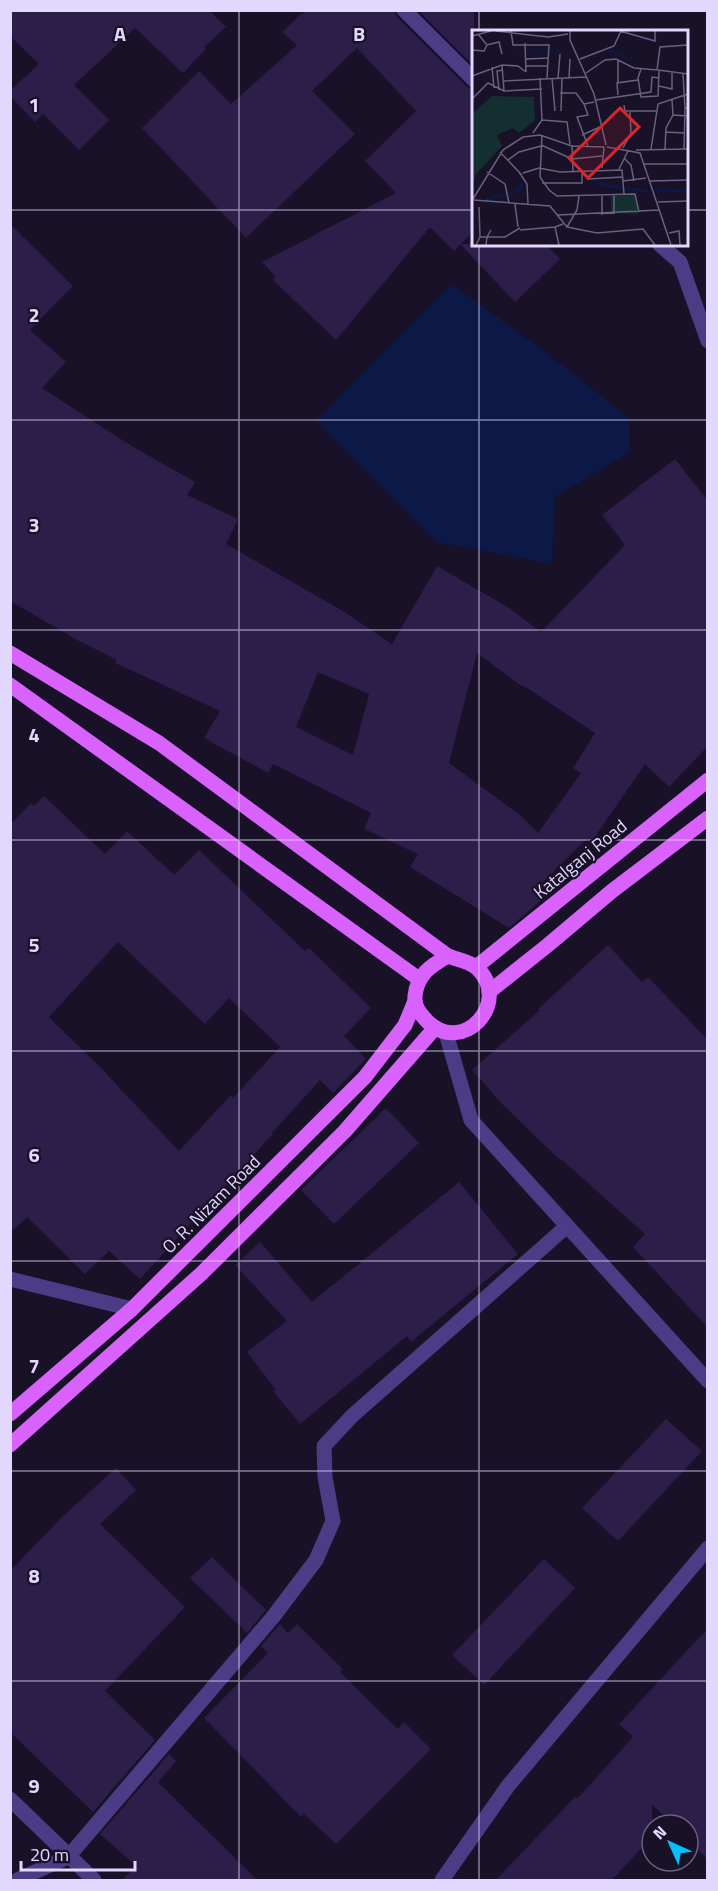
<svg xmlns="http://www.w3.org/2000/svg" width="718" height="1891" font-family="'Titillium Web',sans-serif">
<rect width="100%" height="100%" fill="#181128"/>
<polygon fill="#0c1846" points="452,284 552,357 629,418 629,453 555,497 552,564 436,542 316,421"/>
<g fill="#2c1d49" fill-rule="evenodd">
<polygon points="10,10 209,10 226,27 204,47 206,49 183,73 135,28 74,85 109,120 79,150 43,114 35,122 10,96 10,91 39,64 10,36"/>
<polygon points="309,10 394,10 397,17 467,87 474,89 474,231 454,251 430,227 336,340 273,280 276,277 262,262 396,193 365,161 416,111 357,48 312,91 355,134 246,238 142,128 199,71 231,104 297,45 282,32 301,14"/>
<polygon points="418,10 474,10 474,66"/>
<path d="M10 224 73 286 30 330 66 362 42 388 130 445 195 482 187 495 238 519 226 544 343 611 392 644 437 566 509 608 541 632 625 545 602 515 675 459 708 501V746L669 787 645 764 592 841 587 838 537 888 545 897 509 928 410 867 418 854 364 829 371 813 273 764 268 773 204 738 220 711 115 663 117 660 79 641 10 601ZM477 653 523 687 524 686 595 733 573 768 581 773 538 833 520 815 449 763ZM318 672 369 694 353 755 296 727Z"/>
<polygon points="460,244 545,244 560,259 515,302"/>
<path d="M44 796 105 854 127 831 174 875 199 850 305 951 309 948 371 1008 344 1036 366 1059 333 1093 320 1080 272 1133 273 1134 140 1279 109 1251 85 1274 27 1217 10 1233V825L31 803 34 806ZM118 942 205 1024 229 998 280 1047 233 1098 231 1095 179 1151 100 1067 49 1017Z"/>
<polygon points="608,945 642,982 648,977 708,1040 708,1328 633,1247 645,1234 561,1159 560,1160 504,1106 472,1070 540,1010 538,1009"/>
<polygon points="386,1108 419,1143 334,1224 301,1190"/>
<polygon points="459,1182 518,1254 411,1342 407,1336 300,1424 273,1391 276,1390 247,1352 287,1321 235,1265 260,1242 312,1302"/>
<polygon points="666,1419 702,1451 618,1541 582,1508"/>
<polygon points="116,1468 136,1490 100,1524 185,1607 105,1691 155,1740 93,1812 10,1732 10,1571 61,1518"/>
<polygon points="212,1557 266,1610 247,1633 190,1578"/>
<polygon points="544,1559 575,1588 484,1685 452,1655"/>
<polygon points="280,1624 288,1633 297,1624 343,1669 340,1672 398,1729 404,1722 431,1749 336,1844 304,1814 301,1817 204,1718 268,1653 261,1646"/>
<polygon points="708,1628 708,1860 688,1840 688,1825 673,1825 652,1804 652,1837 611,1881 495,1881 575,1797 577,1799 633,1737 619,1724"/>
<polygon points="169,1754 176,1761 158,1782 258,1881 121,1881 136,1866 100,1834"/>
</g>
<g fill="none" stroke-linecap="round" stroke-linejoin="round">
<g stroke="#4a3d86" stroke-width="15">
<polyline points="404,10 474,80"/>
<polyline points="659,244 680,262 708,341"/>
<polyline points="446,1033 471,1120 708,1381"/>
<polyline points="10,1279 132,1309"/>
<polyline points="10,1799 94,1880"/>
<polyline points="17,1880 68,1857 273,1617 316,1560 333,1521 325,1477 324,1446 352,1416 567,1226"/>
<polyline points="442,1880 508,1786 708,1548"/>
</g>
<g stroke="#d962fc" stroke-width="15">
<polyline points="10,653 159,743 448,956"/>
<polyline points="10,685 419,979"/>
<path d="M448 956C458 960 469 961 477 968 513 1002 462 1058 426 1020 420 1013 414 1007 415 996 417 975 430 966 448 956Z"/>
<polyline points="476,967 708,780"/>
<polyline points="489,992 548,945 612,891 708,818"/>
<polyline points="10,1414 132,1309 365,1077 405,1025 415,1001"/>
<polyline points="10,1445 201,1274 345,1131 434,1029"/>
</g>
</g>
<path fill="none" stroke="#e2d8fe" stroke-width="1.5" stroke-opacity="0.55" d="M239 10V1880M479 10V32M10 210H474M686 210H708M479 244V1880M10 420H708M10 630H708M10 840H708M10 1051H708M10 1261H708M10 1471H708M10 1681H708"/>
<g text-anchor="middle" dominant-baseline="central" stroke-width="4.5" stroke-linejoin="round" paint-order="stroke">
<g font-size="18" fill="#e2d8fe" stroke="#181128">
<text transform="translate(580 859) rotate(-39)">Katalganj Road</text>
<text transform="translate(211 1204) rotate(-45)">O. R. Nizam Road</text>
</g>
</g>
<g transform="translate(472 30)">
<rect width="216" height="216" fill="#181128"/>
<path d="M20 66 62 67 63 90 47 103 41 98 25 105 30 116 4 144 0 155V84ZM164 165 166 184 139 183V166Z" fill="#142f32"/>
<path d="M189 1H192L190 2V11L188 12 165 10 159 31 134 20 129 31 110 42 91 23H52L0 35 51 22 91 21 110 41 128 31 132 21 138 19 158 29 165 8 189 11Z" fill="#0c1846"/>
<path fill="none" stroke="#0c1846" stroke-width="3" d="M124 153 149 158M154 158 176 162M184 160 216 161M36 164 47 160 51 152M13 170 34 164"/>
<path fill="none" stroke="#69617e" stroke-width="1.5" d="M24 1 76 7 96 4M39 1 41 15H77L75 48M98 1V10L122 64 134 115M148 1 183 11V1M6 4 15 15 27 12 30 24M0 6 19 1M53 13 54 42M0 20 12 21 15 15M54 29 77 28M108 29 142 16 149 1M146 30V53M30 35 32 61M54 36H76M20 37 22 58M169 39 166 48 169 67 186 66 187 41M186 40 216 44M114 43 133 30 144 29 162 38 185 40 188 17 216 15M211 44 213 78H216M0 46 30 35 46 36 54 42M80 48 83 81M86 48 88 24M97 48 98 29M31 51 114 47M187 56 200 59V42M27 60 25 41 31 40M88 63H104L112 74M146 65 145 53 166 50M0 69 16 53 32 61 70 59M124 70 179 62 180 47 187 48M200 70 201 85 216 86M152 75 153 81H184M89 81 90 48M70 90 95 92 98 114M194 102 212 103M61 103 70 90 68 48M70 105 68 147 77 160 85 166 163 164 167 182M110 105 130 96M69 115 100 129 130 126M100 115 101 141M116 116 105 87 116 85 112 74 122 72M135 117 168 123 199 215M151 118 159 103 158 82M179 119 186 74 216 64M193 119 194 98 201 85M212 119 213 78M164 120 216 119M28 122 47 142M152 128 159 135 162 151M36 130 47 122 69 116M171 134H216M130 138 132 117M147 139 156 121M15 142 33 154M51 143 67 138 88 142 150 140 152 164M50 145 47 142 55 154 56 174M115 149 151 147M151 151 174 148M178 151 216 150M70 153H110V140M33 154 37 173M142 165V184M1 169 31 120 51 107 68 105 100 116 132 117M2 170 78 176 95 197 125 203 171 199 183 215M186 172 216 171M43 174 46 197M7 177 8 207M86 185 187 180M130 185V166M95 197 105 180 107 166M48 200 83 197M197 203 207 201 208 215M4 215 8 207H15L19 200M14 215 15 207H33L48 198 45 200M87 215 83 197 91 194"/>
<path fill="#d62828" fill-opacity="0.15" stroke="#d62828" stroke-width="3" d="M148 78 167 97 116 148 97 128Z"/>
<rect width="216" height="216" fill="none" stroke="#e2d8fe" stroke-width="3"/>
</g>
<g font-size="20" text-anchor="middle" font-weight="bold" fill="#e2d8fe" stroke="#181128" stroke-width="4.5" stroke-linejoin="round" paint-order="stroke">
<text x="120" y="41">A</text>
<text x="359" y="41">B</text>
<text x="34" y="112">1</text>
<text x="34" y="322">2</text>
<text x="34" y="532">3</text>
<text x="34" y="742">4</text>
<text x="34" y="952">5</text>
<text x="34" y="1162">6</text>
<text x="34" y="1373">7</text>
<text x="34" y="1583">8</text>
<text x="34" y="1793">9</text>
</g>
<rect width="718" height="1891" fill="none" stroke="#e2d8fe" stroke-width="24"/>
<g transform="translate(670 1843) rotate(315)"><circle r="28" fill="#181128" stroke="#69617e" stroke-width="1.5"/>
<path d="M0-4.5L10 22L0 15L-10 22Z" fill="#08befa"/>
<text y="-9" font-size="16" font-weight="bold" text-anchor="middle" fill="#e2d8fe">N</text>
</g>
<path d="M21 1861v9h114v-9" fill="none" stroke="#e2d8fe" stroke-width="3"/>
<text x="30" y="1861" font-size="18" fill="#e2d8fe" stroke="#181128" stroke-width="4.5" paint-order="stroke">20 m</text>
</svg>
